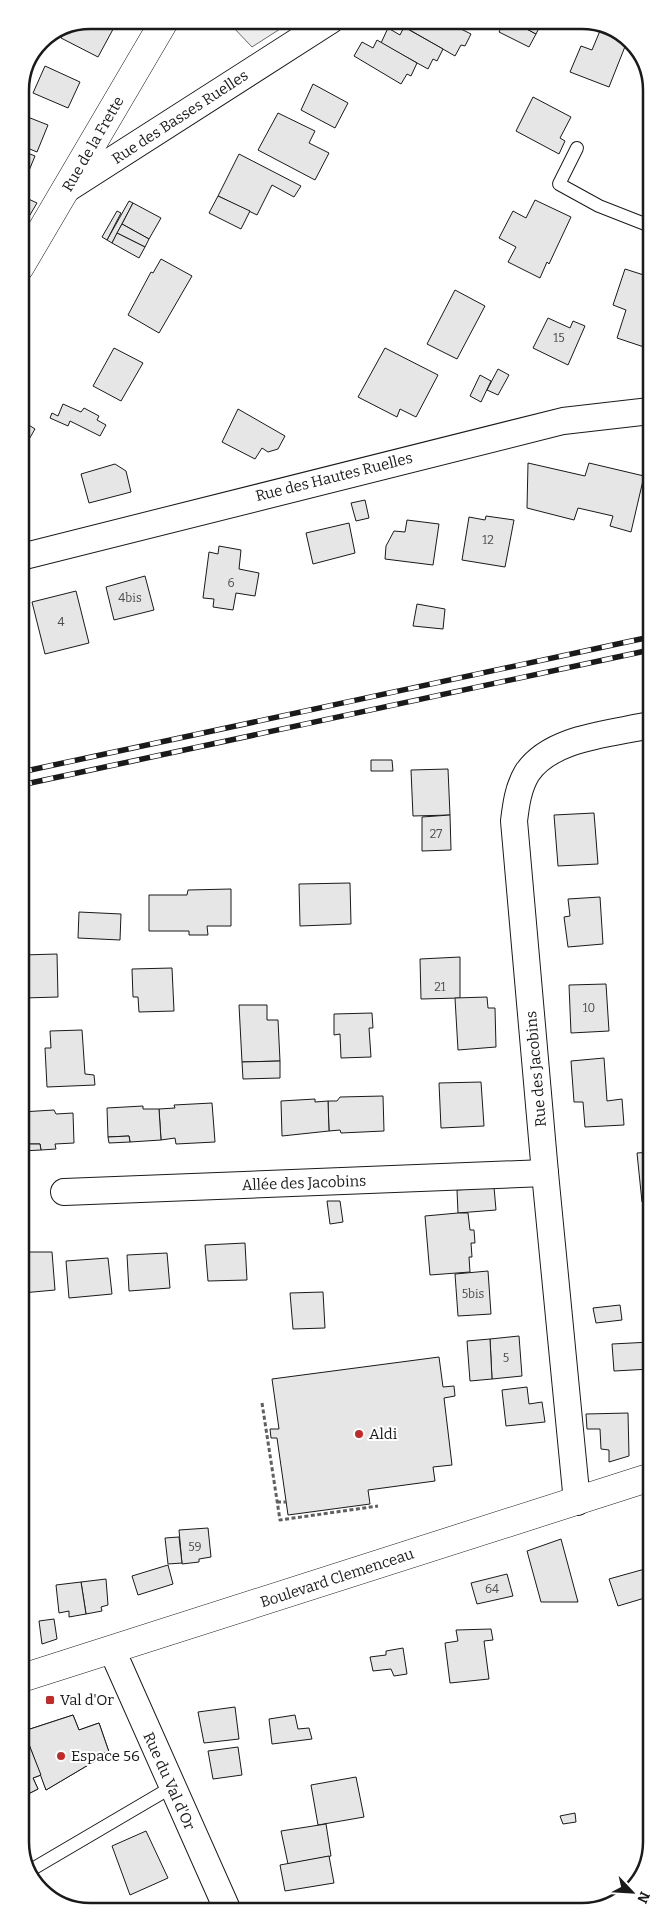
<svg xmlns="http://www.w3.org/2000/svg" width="672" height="1932" font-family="Bitter,serif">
<rect width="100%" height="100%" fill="#fff"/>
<polygon fill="#ededed" stroke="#6a6a6a" points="232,20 294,20 252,47 231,25"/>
<g fill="#e6e6e6" stroke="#1a1a1a">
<polygon points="90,20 118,20 98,57 61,38 65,30"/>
<polygon points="413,20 443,20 471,34 465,46 461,45 455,56 408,29"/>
<polygon points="505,20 510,20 536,34 529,47 499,32"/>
<polygon points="510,20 543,20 536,34"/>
<polygon points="602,26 626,36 628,39 609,87 570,72 581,46 592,50"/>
<polygon points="404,27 443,49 437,61 433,59 428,69 381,43 388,28 400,35"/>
<polygon points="377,40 417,63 411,76 407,74 401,84 354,56 362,42 373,48"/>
<polygon points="45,66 80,82 68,108 33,93"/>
<polygon points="313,84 348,103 335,128 301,110"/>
<polygon points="533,97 571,117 560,138 565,141 559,154 516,131"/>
<polygon points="278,113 315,131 309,143 329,153 315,180 258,150"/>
<polygon points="20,114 48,125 37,152 20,145"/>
<polygon points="20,150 35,156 21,190 20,190"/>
<polygon points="239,154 301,186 294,197 272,185 257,215 218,196"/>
<polygon points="20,195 37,203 24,225 20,223"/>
<polygon points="218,196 250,211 241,229 209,213"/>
<polygon points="535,200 571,217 549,264 547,262 540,278 508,262 516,247 499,238 513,211 526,218"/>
<polygon points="129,201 133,203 112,243 107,240"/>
<polygon points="133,203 161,218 149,239 122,224"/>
<polygon points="117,211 121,213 107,240 102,237"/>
<polygon points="122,224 149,239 145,247 117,233"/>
<polygon points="117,233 145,247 139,258 112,243"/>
<polygon points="161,259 192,276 159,333 128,315 151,272 153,273"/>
<polygon points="625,269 650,277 650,338 647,348 617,338 626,310 613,305"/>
<polygon points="455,290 485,306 457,359 427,344"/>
<polygon points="548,318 570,328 573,321 585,326 568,365 533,348"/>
<polygon points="114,348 143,363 121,401 93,386"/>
<polygon points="385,348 438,375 416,417 400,409 397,417 358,397"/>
<polygon points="498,369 509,375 498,395 487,390"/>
<polygon points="480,375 491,381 481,402 470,396"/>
<polygon points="63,404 81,412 84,408 99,416 97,420 106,425 100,436 70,421 68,426 50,418 52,413 58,416"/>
<polygon points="238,409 285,436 278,449 268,452 262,448 255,459 222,442"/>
<polygon points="21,420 35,429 21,453"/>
<polygon points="528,463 585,476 589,463 644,476 631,532 610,526 613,516 578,508 574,520 527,508"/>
<polygon points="115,464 126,471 131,492 89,503 81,474"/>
<polygon points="365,500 369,518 356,521 351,503"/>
<polygon points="486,516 514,520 505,567 462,560 469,517 485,520"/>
<polygon points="407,520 439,524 433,565 385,559 386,546 394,531 405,532"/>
<polygon points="349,523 355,553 313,564 306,533"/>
<polygon points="219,546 241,550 239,569 259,573 255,596 236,593 233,610 213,607 214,599 203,598 209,552 218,554"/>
<polygon points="145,576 154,610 114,620 106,587"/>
<polygon points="76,591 89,643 45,654 32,602"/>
<polygon points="417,604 445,609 443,629 413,626"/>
<polygon points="371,760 392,760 393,771 371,771"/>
<polygon points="448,769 450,815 413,816 411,770"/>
<polygon points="594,813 598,864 558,866 554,815"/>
<polygon points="450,815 451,850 422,851 422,817"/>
<polygon points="350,883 351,924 300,926 299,884"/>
<polygon points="231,889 231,926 207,926 208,935 189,935 189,931 149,931 149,895 187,895 188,890"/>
<polygon points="600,897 603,944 568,947 564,917 570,916 568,899"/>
<polygon points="79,912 121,914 120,940 78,938"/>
<polygon points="57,954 58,997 24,998 22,955"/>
<polygon points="460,957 460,998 421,999 420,959"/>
<polygon points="172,968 174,1011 139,1012 138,997 133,997 132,969"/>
<polygon points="606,984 609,1031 571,1033 569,985"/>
<polygon points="487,997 488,1008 495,1008 496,1047 458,1050 455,998"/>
<polygon points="239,1005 267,1005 267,1020 278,1020 280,1061 242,1062"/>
<polygon points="372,1013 373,1028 369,1028 371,1057 341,1058 340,1034 334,1035 334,1014"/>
<polygon points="82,1030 85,1074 94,1075 95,1085 47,1087 45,1048 51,1048 50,1031"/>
<polygon points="604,1058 607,1101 622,1099 624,1125 585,1127 583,1102 574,1102 571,1061"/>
<polygon points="280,1061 280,1078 243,1079 242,1062"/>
<polygon points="481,1082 484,1126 441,1128 439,1083"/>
<polygon points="383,1096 384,1131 341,1133 340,1130 329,1131 328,1101 337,1101 340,1097"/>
<polygon points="315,1099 315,1102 328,1101 329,1131 282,1136 281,1101"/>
<polygon points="212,1103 215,1142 176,1144 175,1138 161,1140 159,1109 175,1108 174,1105"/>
<polygon points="143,1106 143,1109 159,1109 161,1140 130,1142 129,1136 108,1137 107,1108"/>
<polygon points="54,1110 56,1114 73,1113 74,1143 55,1144 56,1149 41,1150 40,1144 22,1144 21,1112"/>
<polygon points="129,1136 130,1142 109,1143 108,1137"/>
<polygon points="22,1144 40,1144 41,1150 22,1151"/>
<polygon points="651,1152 651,1201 642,1202 637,1153"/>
<polygon points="494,1187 496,1210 458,1213 457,1190"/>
<polygon points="327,1201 340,1201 343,1222 330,1224"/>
<polygon points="458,1213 468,1213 470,1230 474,1230 475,1243 471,1243 472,1257 469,1257 470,1272 430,1275 425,1216"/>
<polygon points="245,1243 247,1280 208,1281 205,1245"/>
<polygon points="22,1252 52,1252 55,1290 22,1293"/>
<polygon points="167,1253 170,1288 129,1291 127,1255"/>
<polygon points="108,1258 112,1294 69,1298 66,1261"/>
<polygon points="488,1271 491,1314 458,1316 455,1274"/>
<polygon points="323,1292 325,1328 293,1329 290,1293"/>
<polygon points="644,1302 651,1302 651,1331 650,1308 644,1308"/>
<polygon points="620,1305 622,1320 596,1323 593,1308"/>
<polygon points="519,1336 522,1376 492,1379 490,1339"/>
<polygon points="490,1339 492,1379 470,1381 467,1341"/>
<polygon points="651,1342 651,1369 614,1371 612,1344"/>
<polygon points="439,1357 443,1387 454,1386 455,1396 444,1398 452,1465 433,1467 435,1481 368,1490 370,1504 288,1515 277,1438 271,1438 270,1429 279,1429 272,1379"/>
<polygon points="527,1387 529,1404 542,1402 545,1422 506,1426 502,1390"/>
<polygon points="651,1387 651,1406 646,1406 644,1388"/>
<polygon points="628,1413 629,1456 609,1462 609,1450 601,1449 600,1429 587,1429 586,1414"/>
<polygon points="208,1528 211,1557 199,1559 199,1562 182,1564 179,1530"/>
<polygon points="179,1537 182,1563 168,1564 165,1538"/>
<polygon points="561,1539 578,1602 541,1602 527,1551"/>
<polygon points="168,1565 173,1584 138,1595 132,1576"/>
<polygon points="652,1567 652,1605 648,1597 618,1606 609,1579"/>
<polygon points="507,1574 513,1596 477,1604 471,1583"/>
<polygon points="106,1579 108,1605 101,1607 102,1611 86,1614 81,1582"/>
<polygon points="81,1582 86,1614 69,1617 69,1611 59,1613 56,1585"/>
<polygon points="54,1619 57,1639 42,1644 39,1621"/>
<polygon points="491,1629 493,1640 484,1641 489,1679 450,1683 445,1643 458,1641 456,1630"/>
<polygon points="403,1648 407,1674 394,1676 391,1669 373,1671 370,1657 386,1655 386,1651"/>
<polygon points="235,1707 239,1739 204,1743 198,1712"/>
<polygon points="73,1715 79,1730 99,1723 109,1752 98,1754 100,1758 46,1790 41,1775 33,1778 38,1789 22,1797 22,1738 26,1737 24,1731"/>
<polygon points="73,1715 79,1730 99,1723 109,1752 98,1754 100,1758 46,1790 24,1731"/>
<polygon points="295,1715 298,1729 309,1728 312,1739 272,1744 269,1719"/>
<polygon points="26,1737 41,1775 33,1778 38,1789 22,1797 22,1738"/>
<polygon points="238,1747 242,1775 213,1779 208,1751"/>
<polygon points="356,1777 364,1817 318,1825 311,1785"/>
<polygon points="575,1813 576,1822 563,1824 560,1816"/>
<polygon points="326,1824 331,1856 288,1864 281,1831"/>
<polygon points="146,1831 168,1878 130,1895 112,1846"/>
<polygon points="329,1856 334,1883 285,1891 280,1865"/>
<polygon points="615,1899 600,1910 585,1910"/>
<polygon points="81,1904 86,1912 74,1908"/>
</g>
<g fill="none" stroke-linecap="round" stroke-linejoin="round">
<g stroke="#1a1a1a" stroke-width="14">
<g id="service">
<polyline points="577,148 559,184 599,206 650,226"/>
<polyline points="29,1871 172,1787"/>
</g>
</g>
<g stroke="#1a1a1a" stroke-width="28">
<g id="minor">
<polyline points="67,189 331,20"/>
<polyline points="21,557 563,421 650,411"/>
<polyline points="64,1192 545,1173"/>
<path d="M577 1502 545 1173 514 821C516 805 518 788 527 773 551 737 611 734 650 725"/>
<polyline points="112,1650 228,1911"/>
</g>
</g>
<g stroke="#1a1a1a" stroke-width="29">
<polyline id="tertiary" points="20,267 165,20"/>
</g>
<g stroke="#1a1a1a" stroke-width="29">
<polyline id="primary" points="22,1678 651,1477"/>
</g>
<g stroke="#5f5f5f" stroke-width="3" stroke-dasharray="4 2.5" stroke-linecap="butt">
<polyline points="262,1403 280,1520 378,1506"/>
<polyline points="277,1502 286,1502"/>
</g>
<use href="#service" stroke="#fff" stroke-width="12"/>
<use href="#minor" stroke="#fff" stroke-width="26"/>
<use href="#tertiary" stroke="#fff" stroke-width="28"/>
<use href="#primary" stroke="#fff" stroke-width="28"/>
<g stroke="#1a1a1a" stroke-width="5.5">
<g id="rail">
<polyline points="21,772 650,637"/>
<polyline points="21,785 650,650"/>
</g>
</g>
<use href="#rail" stroke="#fff" stroke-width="4" stroke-dasharray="11" stroke-linecap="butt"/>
</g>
<g fill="#c62828" stroke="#fff" stroke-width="2">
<circle cx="359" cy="1434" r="5"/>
<rect x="45" y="1695" width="10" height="10" rx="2.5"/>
<circle cx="61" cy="1756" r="5"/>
</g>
<g text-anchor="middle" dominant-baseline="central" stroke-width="4" stroke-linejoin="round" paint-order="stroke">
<g font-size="12" fill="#4d4d4d">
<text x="559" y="338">15</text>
<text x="488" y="540">12</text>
<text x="231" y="583">6</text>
<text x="130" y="598">4bis</text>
<text x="61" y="622">4</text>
<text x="436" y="834">27</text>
<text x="440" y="987">21</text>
<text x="589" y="1008">10</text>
<text x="473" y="1294">5bis</text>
<text x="506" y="1358">5</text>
<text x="195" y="1547">59</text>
<text x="492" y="1589">64</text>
</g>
<g font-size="15" fill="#1a1a1a" stroke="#fff">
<text transform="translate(180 117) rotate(-33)">Rue des Basses Ruelles</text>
<text transform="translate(93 144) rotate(-60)">Rue de la Frette</text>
<text transform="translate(334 477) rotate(-14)">Rue des Hautes Ruelles</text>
<text transform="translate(536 1069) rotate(-95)">Rue des Jacobins</text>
<text transform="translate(304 1183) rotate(-2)">Allée des Jacobins</text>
<text transform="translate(337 1578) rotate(-18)">Boulevard Clemenceau</text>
<text transform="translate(169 1781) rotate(66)">Rue du Val d'Or</text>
</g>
<g font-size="15" fill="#1a1a1a" stroke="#fff" text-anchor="start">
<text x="369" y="1434">Aldi</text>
<text x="60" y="1700">Val d'Or</text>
<text x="71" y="1756">Espace 56</text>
</g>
</g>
<path d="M0 0H672V1932H0ZM90 29H582A61 61 0 0 1 643 90V1842A61 61 0 0 1 582 1903H90A61 61 0 0 1 29 1842V90A61 61 0 0 1 90 29Z" fill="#fff" fill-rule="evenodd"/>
<path fill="none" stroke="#1a1a1a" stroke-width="2.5" d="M90 29H582A61 61 0 0 1 643 90V1842A61 61 0 0 1 582 1903H90A61 61 0 0 1 29 1842V90A61 61 0 0 1 90 29Z"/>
<g transform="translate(632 1892) rotate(115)" stroke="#ffffff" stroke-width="4" paint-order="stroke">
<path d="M0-4L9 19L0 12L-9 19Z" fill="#1a1a1a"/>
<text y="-8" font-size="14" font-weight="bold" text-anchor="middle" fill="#1a1a1a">N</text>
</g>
</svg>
